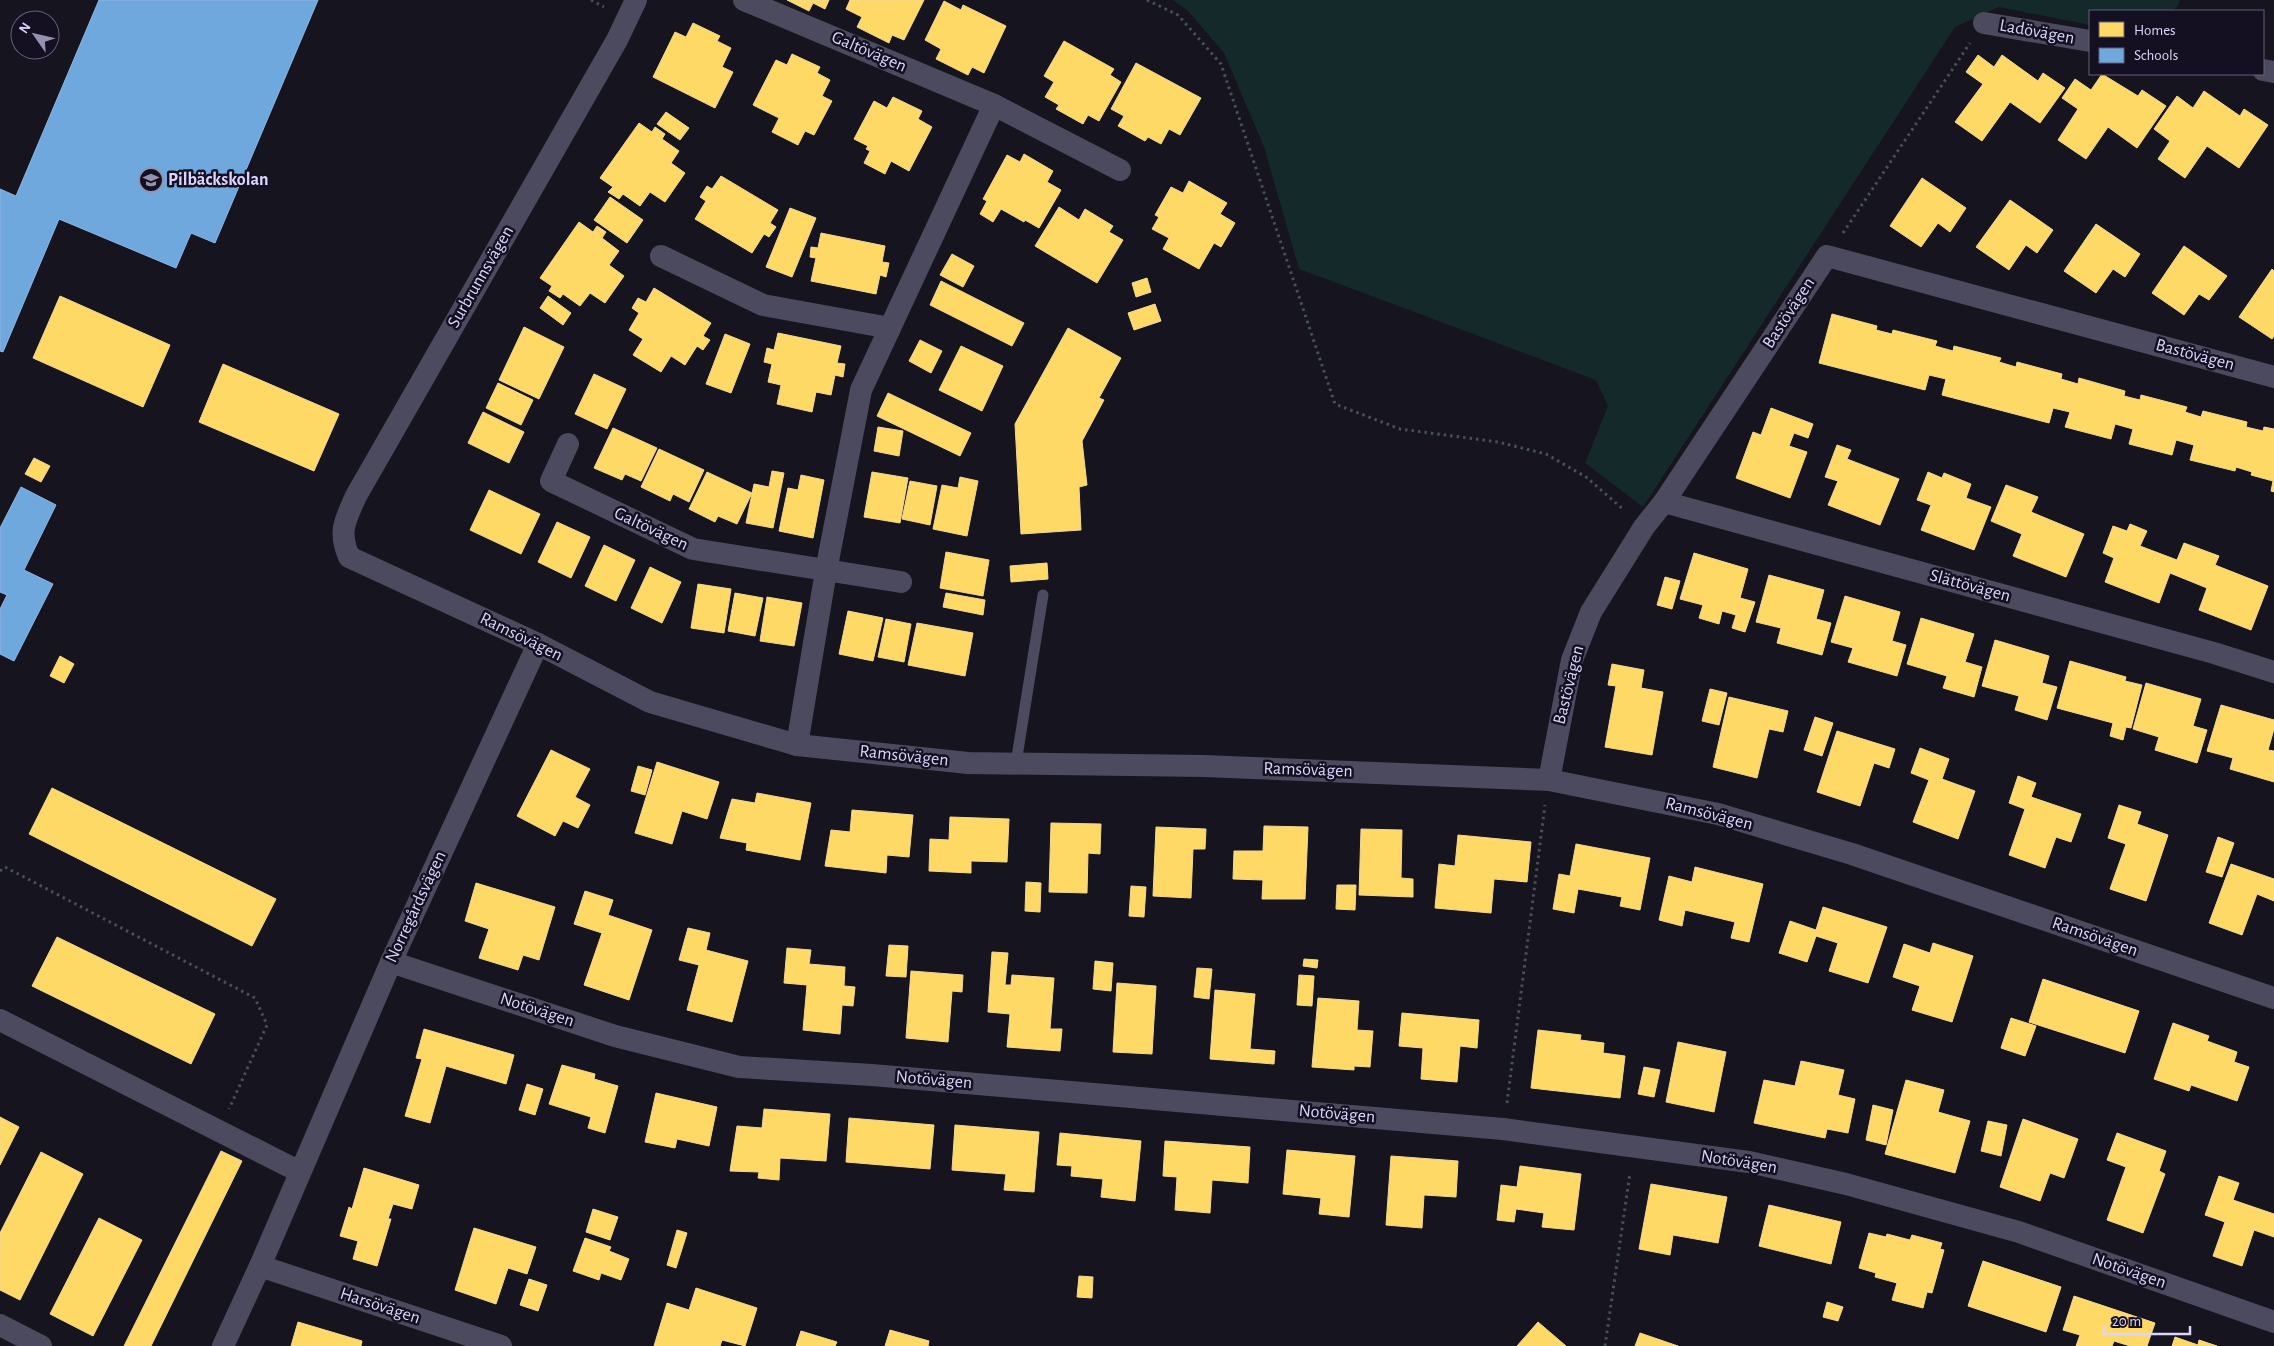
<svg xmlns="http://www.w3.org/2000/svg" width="2274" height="1346" font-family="'Alegreya Sans',sans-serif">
<rect width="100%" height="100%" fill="#16141e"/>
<polygon fill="#14292a" points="1173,0 2180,0 2178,6 2172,11 2090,11 2090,25 1999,7 1955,27 1643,507 1585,463 1608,406 1596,380 1299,269 1264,147 1224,53 1188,11"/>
<g fill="#ffd966" stroke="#f4d893">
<polygon points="787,0 829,0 825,9 813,3 809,11"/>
<polygon points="850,0 924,0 904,40 892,35 889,43 857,27 862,17 846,9"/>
<polygon points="944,1 961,10 963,5 1006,26 984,73 972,67 968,75 936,59 941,49 925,40"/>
<polygon points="693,23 720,36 717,41 731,48 722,67 733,72 715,108 653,77 675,32 686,37"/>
<polygon points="1064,41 1114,69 1110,75 1121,82 1099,121 1088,115 1083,124 1056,109 1059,105 1045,97 1054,82 1044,76"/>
<polygon points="792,54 820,67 817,73 830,80 822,96 832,101 814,135 805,131 798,145 772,132 779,118 753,105 776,60 787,65"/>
<polygon points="1978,55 1994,67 2002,55 2038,81 2043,73 2065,88 2040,123 2010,102 1982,141 1955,122 1983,84 1966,72"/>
<polygon points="1136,63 1201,98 1180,135 1169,129 1161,144 1148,137 1145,141 1118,126 1124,116 1111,109"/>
<polygon points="2102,74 2138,96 2142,90 2166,106 2137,148 2108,127 2086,159 2058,140 2078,109 2062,98 2075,79 2091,90"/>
<polygon points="2204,91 2240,116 2244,109 2268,125 2239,168 2207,146 2185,178 2158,159 2170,141 2154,129 2177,96 2193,108"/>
<polygon points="893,97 922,111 918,119 932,127 909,171 891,161 885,174 864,163 870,151 866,149 868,146 854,139 874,101 887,108"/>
<polygon points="666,112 689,128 680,140 657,124"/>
<polygon points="639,123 652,132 655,127 665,134 662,139 679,151 671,163 685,173 665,202 650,192 640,206 623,194 619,199 608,192 613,187 600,178"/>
<polygon points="1024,154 1053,171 1047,182 1061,190 1039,228 1025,220 1024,222 1001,209 993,222 980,214 987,201 983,199 1007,155 1020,162"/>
<polygon points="721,176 778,210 770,223 776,227 769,237 764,234 752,253 695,219 706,201 700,197 707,186 712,189"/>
<polygon points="1922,178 1966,208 1950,232 1938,223 1921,247 1890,226"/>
<polygon points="1189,181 1227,203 1220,214 1235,223 1221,247 1214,243 1199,269 1163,249 1169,238 1152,229 1159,217 1155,215 1171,187 1183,193"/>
<polygon points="610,197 643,220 627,243 594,220"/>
<polygon points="2010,200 2053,230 2037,253 2026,245 2009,270 1976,247"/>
<polygon points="1059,207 1079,220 1085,209 1113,226 1109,232 1123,240 1097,283 1035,246"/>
<polygon points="790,208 816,218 792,277 766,267"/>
<polygon points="579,222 593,232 597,226 606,232 602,238 619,251 609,265 624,276 605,303 590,293 580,306 563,294 560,298 549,291 552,286 540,278"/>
<polygon points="2096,224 2140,254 2125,277 2113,269 2096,293 2064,271"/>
<polygon points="821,233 885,246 882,262 889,263 886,277 880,275 876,294 811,281 816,258 810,257 811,247 818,248"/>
<polygon points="2184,246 2227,276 2209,300 2199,294 2184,315 2152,293"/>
<polygon points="952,254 974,266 963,287 940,275"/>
<polygon points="2272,269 2274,271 2274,336 2272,339 2239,317"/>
<polygon points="1147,278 1151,292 1136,297 1132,283"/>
<polygon points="941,281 1024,323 1012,346 930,305"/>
<polygon points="654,288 711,323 703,336 710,340 703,350 697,346 685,365 671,356 661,372 633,355 643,339 629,330 639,313 632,308 638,298 646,302"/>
<polygon points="60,296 170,345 143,407 33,358"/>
<polygon points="548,296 571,313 563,325 540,308"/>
<polygon points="1155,304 1161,321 1134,330 1128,313"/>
<polygon points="1832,314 1877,326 1876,330 1892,334 1893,330 1937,341 1935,346 1953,351 1954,346 2001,358 1999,362 2016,367 2017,362 2062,374 2061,379 2078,384 2079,378 2125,391 2124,396 2140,400 2141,395 2187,407 2185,412 2201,417 2203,411 2247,422 2246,427 2263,431 2264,427 2274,429 2274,492 2271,491 2273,481 2251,475 2252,472 2236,467 2235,471 2190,460 2194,445 2176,440 2172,455 2129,444 2133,429 2115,424 2111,439 2065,427 2070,412 2053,408 2049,423 1942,395 1946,379 1929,375 1925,390 1819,363"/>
<polygon points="524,327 564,347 539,399 499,380"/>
<polygon points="1068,328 1121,358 1099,398 1104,400 1082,441 1087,485 1079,487 1081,530 1021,534 1015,424"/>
<polygon points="778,333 841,346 837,363 845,364 843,377 835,375 831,395 816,392 812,412 777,404 781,385 768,382 772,364 764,362 767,348 774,350"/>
<polygon points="725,334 750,344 731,393 706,384"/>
<polygon points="920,340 942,351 931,373 909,361"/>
<polygon points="961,346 1003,366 982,411 939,390"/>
<polygon points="223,364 339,414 314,471 199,422"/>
<polygon points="594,374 626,389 607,429 575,414"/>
<polygon points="498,383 533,400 521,425 486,408"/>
<polygon points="888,393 971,433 960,456 877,416"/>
<polygon points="1771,408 1813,424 1808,438 1794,433 1789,446 1807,452 1790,498 1736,478 1753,432 1761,435"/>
<polygon points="483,412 524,432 509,463 468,443"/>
<polygon points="878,427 903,431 899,456 874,451"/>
<polygon points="613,428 657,448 641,481 625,474 622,480 594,468"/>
<polygon points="1837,445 1851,450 1847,459 1899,479 1880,525 1828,505 1838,481 1825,477"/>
<polygon points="659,449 704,470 689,502 673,494 670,501 641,487"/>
<polygon points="34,458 50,466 41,482 25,474"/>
<polygon points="772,471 784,473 773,528 746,523 754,484 769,487"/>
<polygon points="707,472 752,493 737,524 718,516 715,522 689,509"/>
<polygon points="872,472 908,478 900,523 864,517"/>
<polygon points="1928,472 1942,478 1944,473 1971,484 1966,498 1991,507 1974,550 1921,530 1931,505 1917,500"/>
<polygon points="801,475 824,480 813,538 779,531 788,488 798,490"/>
<polygon points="960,477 978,481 967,536 933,529 942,485 958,488"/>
<polygon points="910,481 937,486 930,525 902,519"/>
<polygon points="2006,485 2038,497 2031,512 2084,534 2066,577 2013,556 2022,534 1991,521"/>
<polygon points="489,490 540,514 521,554 470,530"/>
<polygon points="557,522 590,537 571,578 538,562"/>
<polygon points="2130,524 2147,531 2140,546 2177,560 2184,543 2219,556 2215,565 2268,586 2251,630 2199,610 2207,588 2170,573 2159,603 2105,582 2114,558 2103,553 2113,526 2127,531"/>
<polygon points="604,545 635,560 616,601 585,586"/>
<polygon points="946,552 989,560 983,596 940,588"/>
<polygon points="1694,553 1748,569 1740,598 1755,602 1745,632 1732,628 1736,615 1722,611 1719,624 1699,618 1703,605 1680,599"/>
<polygon points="1047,563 1048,579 1011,582 1010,566"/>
<polygon points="650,567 681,582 662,623 631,608"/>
<polygon points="1769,575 1824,590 1816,619 1831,623 1822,655 1777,643 1781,628 1756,622"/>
<polygon points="1665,577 1680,581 1672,609 1657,605"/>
<polygon points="698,584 731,589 724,633 691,628"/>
<polygon points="735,593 763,598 755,636 728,631"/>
<polygon points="946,593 985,600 983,615 943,607"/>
<polygon points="1845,596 1900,612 1892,641 1906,645 1897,676 1848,662 1853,648 1831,642"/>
<polygon points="767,597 802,603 794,646 760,641"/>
<polygon points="848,611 883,618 873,661 839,654"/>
<polygon points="1921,618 1974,634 1965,662 1982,667 1974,697 1943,688 1947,676 1907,664"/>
<polygon points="886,619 911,624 904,662 878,657"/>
<polygon points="917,623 973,633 965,676 908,665"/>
<polygon points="1995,640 2049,656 2042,683 2057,687 2047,720 2015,710 2019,696 1982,686"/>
<polygon points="60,656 74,664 64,683 50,676"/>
<polygon points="2070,661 2126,677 2125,681 2142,685 2131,728 2126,727 2123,740 2110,736 2113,723 2057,708"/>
<polygon points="1612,664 1644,670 1641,688 1663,692 1652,755 1605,747 1616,686 1608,685"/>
<polygon points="2146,683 2201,699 2193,726 2207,730 2197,763 2155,750 2159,737 2133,729"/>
<polygon points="1710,689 1727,693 1719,725 1702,721"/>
<polygon points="1729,697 1788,711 1783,732 1769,729 1757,778 1713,767"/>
<polygon points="2221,705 2274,720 2274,729 2268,750 2274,751 2274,782 2230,769 2233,758 2207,751"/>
<polygon points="1815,717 1833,723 1822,756 1804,750"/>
<polygon points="1837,731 1895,749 1889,768 1874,763 1860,806 1817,792"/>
<polygon points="1920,748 1949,759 1942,779 1975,791 1958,839 1913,822 1929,780 1911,773"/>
<polygon points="551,750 590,769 575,797 590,805 578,828 563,821 555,836 517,816"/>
<polygon points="657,762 719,782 707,819 682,811 672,844 635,833"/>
<polygon points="638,766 652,770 645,795 631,791"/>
<polygon points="2018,776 2036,783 2031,797 2081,814 2071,842 2056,837 2045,868 2009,855 2025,809 2009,803"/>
<polygon points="52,788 276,899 252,946 29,834"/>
<polygon points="757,793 811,803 800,860 746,850 747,843 720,838 732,799 755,803"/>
<polygon points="2119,805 2141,812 2137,824 2168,835 2146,901 2110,889 2126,844 2108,838"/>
<polygon points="852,810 913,815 909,857 887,855 886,873 825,866 831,830 850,832"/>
<polygon points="950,817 1009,819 1007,862 971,861 971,873 929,871 930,839 949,840"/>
<polygon points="1051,823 1101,824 1100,854 1088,853 1087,893 1049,892"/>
<polygon points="1264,826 1308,827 1305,899 1262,899 1263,880 1233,879 1234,851 1263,851"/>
<polygon points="1156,827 1206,829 1205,849 1193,849 1191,898 1153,896"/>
<polygon points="1361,829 1402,830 1401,878 1413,879 1413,897 1359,895"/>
<polygon points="1458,835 1531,842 1527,882 1494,879 1491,913 1435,908 1439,864 1455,866"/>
<polygon points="2218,837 2234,843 2222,877 2206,872"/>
<polygon points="1576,844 1650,858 1640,910 1620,906 1622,897 1578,889 1574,913 1553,909 1559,874 1570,876"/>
<polygon points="2231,864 2274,879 2274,901 2257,894 2242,935 2209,923"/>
<polygon points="1695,867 1763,884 1749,942 1731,938 1735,922 1685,910 1682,926 1659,920 1669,876 1692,882"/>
<polygon points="1026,882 1041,883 1040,912 1025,911"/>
<polygon points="476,883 555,907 539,960 523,955 518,970 479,958 489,929 465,921"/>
<polygon points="1337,885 1356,885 1355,910 1336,909"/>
<polygon points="1131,886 1146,887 1144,917 1129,916"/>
<polygon points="585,891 613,900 608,915 652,930 629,1000 584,985 602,933 574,924"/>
<polygon points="1823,907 1887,927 1868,983 1829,971 1838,943 1816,936 1807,962 1779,953 1790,921 1816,930"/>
<polygon points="688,928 710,933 706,950 748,961 732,1022 687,1010 699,965 679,960"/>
<polygon points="57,937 215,1014 191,1064 32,986"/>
<polygon points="1933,943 1973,956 1952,1022 1912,1010 1920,986 1893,977 1904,944 1930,953"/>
<polygon points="889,945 908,946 906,977 886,976"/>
<polygon points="787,948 811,950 809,964 845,967 844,986 855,987 853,1006 842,1005 840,1034 803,1030 807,985 784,983"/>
<polygon points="992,952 1008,953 1005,985 1011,985 1012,975 1054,978 1050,1029 1062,1029 1060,1051 1007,1047 1010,1014 988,1012"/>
<polygon points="1304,959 1318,960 1317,968 1303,966"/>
<polygon points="1095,961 1113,963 1111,991 1093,989"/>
<polygon points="1197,968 1212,969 1209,999 1194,997"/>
<polygon points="911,971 963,975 962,992 952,991 948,1042 906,1038"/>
<polygon points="1299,975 1314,976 1312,1006 1297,1005"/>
<polygon points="2043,979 2139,1011 2125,1053 2029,1022"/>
<polygon points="1117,983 1156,986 1152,1054 1113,1052"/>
<polygon points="1215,990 1255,994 1250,1049 1275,1051 1274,1064 1210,1059"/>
<polygon points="1318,998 1359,1001 1357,1030 1373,1031 1370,1067 1354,1066 1354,1070 1312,1067"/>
<polygon points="1402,1013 1479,1020 1477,1048 1460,1046 1457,1082 1421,1079 1423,1048 1399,1046"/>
<polygon points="2011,1018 2036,1026 2025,1056 2001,1048"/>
<polygon points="2173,1023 2209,1036 2207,1041 2237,1052 2234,1062 2249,1067 2237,1101 2191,1085 2189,1091 2154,1079"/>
<polygon points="424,1029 514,1055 506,1084 446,1066 430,1123 405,1116 422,1059 416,1058"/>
<polygon points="1538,1030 1581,1035 1580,1040 1604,1043 1603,1053 1625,1056 1620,1098 1531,1088"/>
<polygon points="1678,1042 1726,1052 1714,1112 1666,1102"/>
<polygon points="1801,1061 1844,1070 1838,1095 1855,1099 1848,1133 1827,1129 1825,1138 1754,1123 1764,1080 1795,1086"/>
<polygon points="562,1065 595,1074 594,1079 618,1086 605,1133 588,1128 591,1117 549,1104"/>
<polygon points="1644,1067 1660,1070 1654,1097 1638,1094"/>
<polygon points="1906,1080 1944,1090 1938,1112 1970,1121 1955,1173 1885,1154"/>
<polygon points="527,1084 543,1089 535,1115 519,1110"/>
<polygon points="656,1093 717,1107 709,1146 677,1139 675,1148 645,1142"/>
<polygon points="1873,1105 1893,1110 1886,1145 1866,1140"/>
<polygon points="764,1109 830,1114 826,1161 780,1158 779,1180 758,1178 759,1172 730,1171 737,1126 762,1128"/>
<polygon points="0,1117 19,1127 0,1165"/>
<polygon points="849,1118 934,1125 930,1169 846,1162"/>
<polygon points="2023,1119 2078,1139 2064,1178 2050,1173 2040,1201 2000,1187"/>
<polygon points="1988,1121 2007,1125 2001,1156 1981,1151"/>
<polygon points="955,1125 1039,1132 1034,1192 1004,1190 1006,1174 952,1170"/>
<polygon points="1060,1133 1141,1141 1135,1201 1101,1197 1103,1179 1071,1176 1072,1166 1057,1165"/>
<polygon points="2117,1133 2166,1151 2159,1171 2165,1174 2143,1233 2107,1220 2126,1167 2107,1160"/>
<polygon points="1165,1141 1250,1147 1248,1183 1212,1180 1210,1213 1175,1210 1177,1177 1163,1176"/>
<polygon points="1287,1150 1355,1156 1349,1217 1319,1214 1321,1198 1283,1194"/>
<polygon points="221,1151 242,1161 151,1346 124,1346"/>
<polygon points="41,1152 83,1174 20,1300 0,1290 0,1233"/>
<polygon points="1391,1156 1458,1161 1456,1197 1424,1195 1422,1228 1386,1225"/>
<polygon points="1520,1166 1581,1174 1574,1230 1542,1227 1544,1213 1516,1209 1514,1222 1497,1220 1501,1185 1517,1187"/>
<polygon points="364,1168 419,1185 412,1209 393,1204 388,1219 391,1219 377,1266 353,1259 358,1241 340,1236 349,1207 352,1209"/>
<polygon points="2219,1176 2239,1183 2233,1200 2274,1214 2274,1237 2254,1230 2242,1266 2213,1256 2225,1222 2205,1215"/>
<polygon points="1651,1184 1727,1197 1718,1243 1673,1235 1670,1255 1639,1249"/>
<polygon points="1769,1205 1841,1222 1831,1264 1759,1246"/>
<polygon points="593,1209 618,1217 610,1240 586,1232"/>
<polygon points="99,1218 142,1240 93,1336 50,1314"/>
<polygon points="474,1228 536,1247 527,1274 508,1268 496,1304 455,1290"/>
<polygon points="677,1230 687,1233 676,1268 667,1265"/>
<polygon points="1869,1233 1886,1237 1887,1234 1910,1240 1912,1235 1942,1243 1940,1249 1944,1250 1932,1293 1927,1292 1923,1308 1892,1300 1897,1283 1875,1277 1876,1273 1859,1268"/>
<polygon points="585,1238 611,1247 609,1251 629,1259 621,1280 601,1273 599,1280 573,1271"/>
<polygon points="1983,1261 2061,1287 2046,1332 1968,1306"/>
<polygon points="1079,1276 1093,1277 1092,1298 1077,1297"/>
<polygon points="529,1279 547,1285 538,1311 520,1305"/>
<polygon points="696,1288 757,1308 745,1346 722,1340 720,1346 654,1346 667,1303 689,1310"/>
<polygon points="2074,1296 2155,1323 2147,1346 2130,1346 2114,1341 2112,1346 2076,1346 2080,1335 2063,1330"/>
<polygon points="1827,1302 1843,1307 1838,1321 1823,1317"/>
<polygon points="298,1322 362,1341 361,1346 291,1346"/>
<polygon points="1538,1322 1566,1346 1517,1346"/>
<polygon points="890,1330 929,1341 928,1346 885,1346"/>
<polygon points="801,1331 837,1342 835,1346 796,1346"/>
<polygon points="1640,1333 1678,1346 1635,1346"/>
<polygon points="2175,1337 2198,1345 2199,1340 2217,1346 2172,1346"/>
</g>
<g fill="#6fa8dc" stroke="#8fb6e5">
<polygon points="99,0 318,0 215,243 191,233 176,268 59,219 3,352 0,351 0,189 16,196"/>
<polygon points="21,487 56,505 24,570 53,584 14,661 0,654 0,609 7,595 0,592 0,528"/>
</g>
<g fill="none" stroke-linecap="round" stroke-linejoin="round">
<g stroke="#47505d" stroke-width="3" stroke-dasharray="2.5 4" stroke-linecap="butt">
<polyline points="591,0 604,7"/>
<polyline points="1147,0 1178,15 1221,64 1335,404 1400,429 1498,442 1546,454 1586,477 1624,510"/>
<polyline points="1843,233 1970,43"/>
<polyline points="0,871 5,867 255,998 267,1025 229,1109"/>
<polyline points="1507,1103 1545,805"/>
<polyline points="1605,1346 1630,1173"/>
</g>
<polyline stroke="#4c4a5e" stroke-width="11" points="1016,763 1043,595"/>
<g stroke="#4c4a5e" stroke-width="22">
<path d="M636 0 617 40 356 496C345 521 338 531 349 557L538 644 650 702 797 745 968 763 1204 766 1549 780 1718 814 1852 854 2274 998"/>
<polyline points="744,0 994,105 1120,170"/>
<polyline points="1984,23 2090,41"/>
<polyline points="2263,70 2274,72"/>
<polyline points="661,256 763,305 890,328"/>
<polyline points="568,444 551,481 693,549 901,582"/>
<polyline points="1664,502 2214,653 2274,672"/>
<polyline points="797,745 826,571 861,390 994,105"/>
<polyline points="1549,780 1572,660 1591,612 1644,527 1664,502 1827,256 2274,377"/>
<polyline points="391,962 615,1036 739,1067 872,1075 1503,1129 1749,1162 1846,1184 2019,1232 2274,1322"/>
<polyline points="0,1020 300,1172"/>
<polyline points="260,1266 501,1346"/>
<polyline points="0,1325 41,1346"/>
<polyline points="223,1346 260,1266 391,962 538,644"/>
</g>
</g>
<defs>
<g id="school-ring" transform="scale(1.25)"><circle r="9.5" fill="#141022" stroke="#9691ae" stroke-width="1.5"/><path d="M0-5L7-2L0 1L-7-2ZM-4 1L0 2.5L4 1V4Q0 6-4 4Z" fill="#9691ae"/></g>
</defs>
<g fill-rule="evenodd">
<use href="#school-ring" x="151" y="180"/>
</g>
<g text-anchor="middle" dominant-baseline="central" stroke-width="5" stroke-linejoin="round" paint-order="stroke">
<g font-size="18" fill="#dbd5fb" stroke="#141022">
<text transform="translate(2037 32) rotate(10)">Ladövägen</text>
<text transform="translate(869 52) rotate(23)">Galtövägen</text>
<text transform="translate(481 277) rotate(-60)">Surbrunnsvägen</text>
<text transform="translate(1789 313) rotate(-57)">Bastövägen</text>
<text transform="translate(2195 355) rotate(15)">Bastövägen</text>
<text transform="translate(651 529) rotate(25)">Galtövägen</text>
<text transform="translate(1970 586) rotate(15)">Slättövägen</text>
<text transform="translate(521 637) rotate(26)">Ramsövägen</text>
<text transform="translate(1569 685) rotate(-76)">Bastövägen</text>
<text transform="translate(904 756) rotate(6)">Ramsövägen</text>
<text transform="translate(1308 770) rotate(2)">Ramsövägen</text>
<text transform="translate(1709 814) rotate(14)">Ramsövägen</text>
<text transform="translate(416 907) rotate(-65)">Norregårdsvägen</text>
<text transform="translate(2095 937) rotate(19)">Ramsövägen</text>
<text transform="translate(537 1010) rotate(18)">Notövägen</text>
<text transform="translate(934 1080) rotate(5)">Notövägen</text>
<text transform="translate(1337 1114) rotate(5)">Notövägen</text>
<text transform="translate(1739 1162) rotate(9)">Notövägen</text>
<text transform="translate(2129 1271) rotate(19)">Notövägen</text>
<text transform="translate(380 1306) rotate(18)">Harsövägen</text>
</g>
<g font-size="18" font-weight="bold" fill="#dbd5fb" stroke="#141022" text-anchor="start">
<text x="168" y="180">Pilbäckskolan</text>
</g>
</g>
<rect x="2089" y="10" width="175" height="65" fill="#141022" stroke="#645f79"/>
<rect x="2099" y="22" width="25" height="15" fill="#ffd966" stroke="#645f79"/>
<text x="2134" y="35" font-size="15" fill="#dbd5fb">Homes</text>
<rect x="2099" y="48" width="25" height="15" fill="#6fa8dc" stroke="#645f79"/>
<text x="2134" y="60" font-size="15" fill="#dbd5fb">Schools</text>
<g transform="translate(35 35) rotate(304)"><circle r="24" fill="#141022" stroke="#645f79"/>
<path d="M0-4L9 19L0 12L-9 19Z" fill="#9691ae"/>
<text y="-8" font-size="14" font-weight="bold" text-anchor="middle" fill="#dbd5fb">N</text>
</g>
<path d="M2104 1326v8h86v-8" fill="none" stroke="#dbd5fb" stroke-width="2.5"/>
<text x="2112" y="1326" font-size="15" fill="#dbd5fb" stroke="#141022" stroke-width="4" paint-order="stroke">20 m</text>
</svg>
